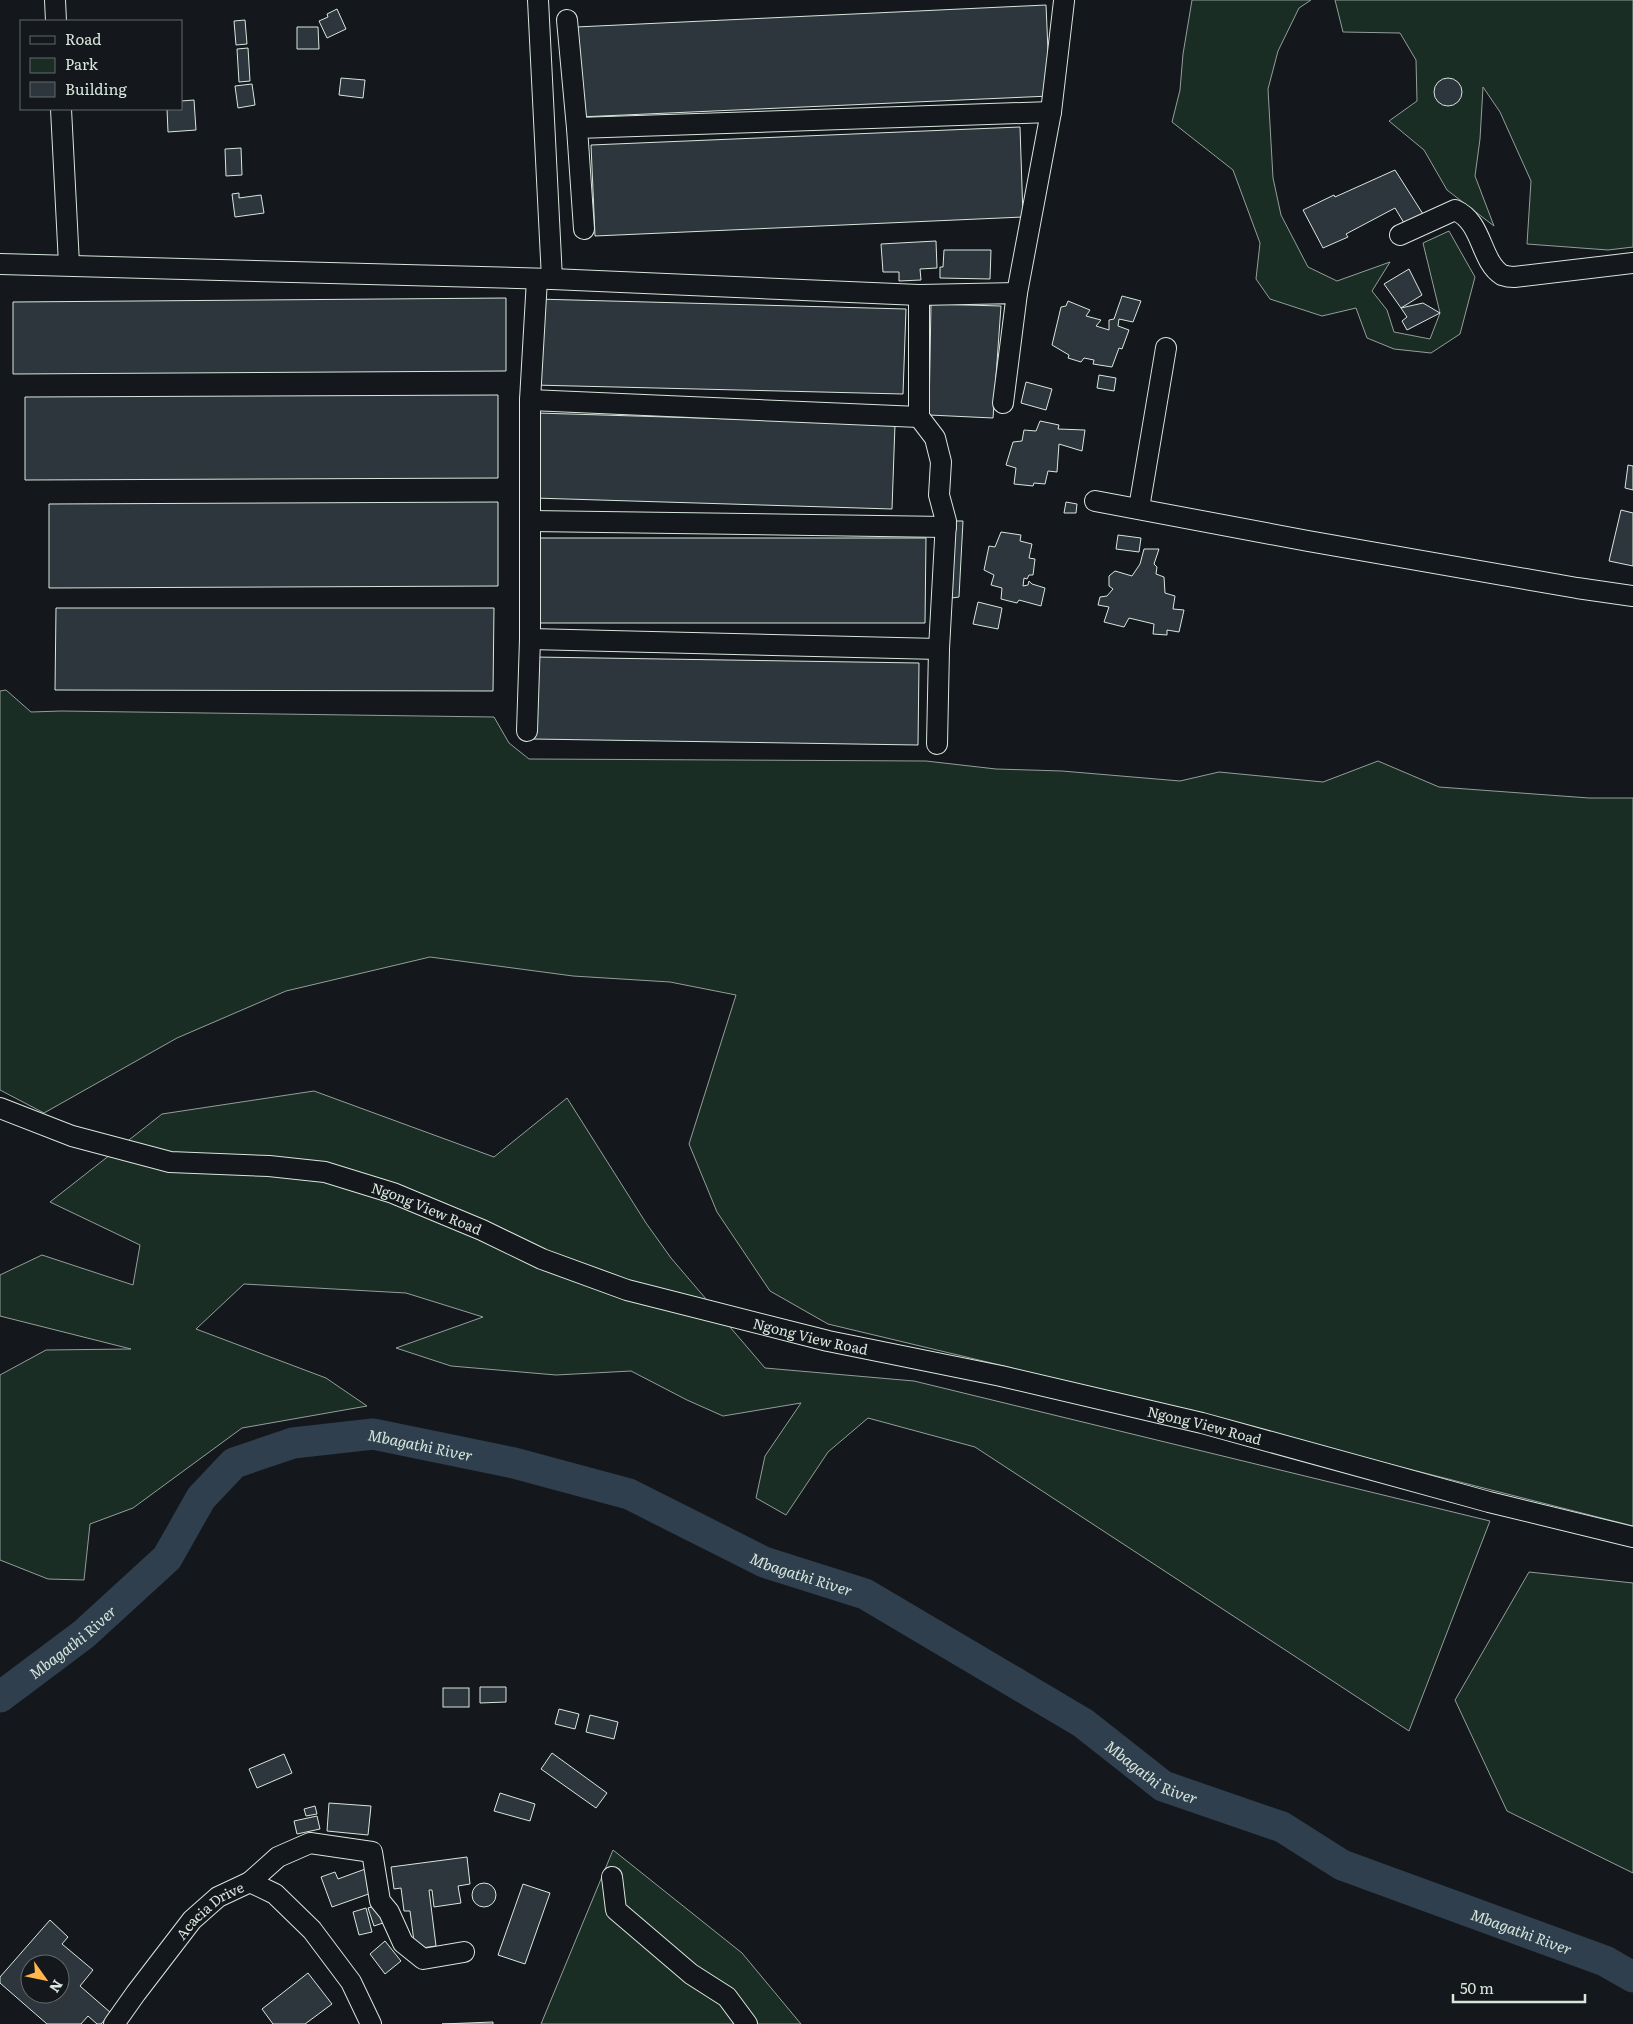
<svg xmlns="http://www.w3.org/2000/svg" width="1633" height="2024" font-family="Literata,serif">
<rect width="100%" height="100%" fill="#14181c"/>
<g fill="#1a2d24" stroke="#939e99">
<polygon points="1192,0 1311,0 1299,8 1278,51 1268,89 1273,178 1281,215 1308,267 1337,281 1390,262 1372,291 1387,310 1394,332 1430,339 1440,313 1423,243 1449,231 1475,277 1460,334 1431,353 1394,349 1367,338 1356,308 1322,316 1270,299 1256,279 1260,243 1233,170 1172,122 1180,90 1183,54"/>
<polygon points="1335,0 1633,0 1633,247 1608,250 1527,244 1531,181 1500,112 1483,87 1480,139 1475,176 1494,226 1447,190 1424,150 1389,121 1417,101 1416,60 1400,33 1343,32"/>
<polygon points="6,690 31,712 61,711 494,717 509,743 529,759 926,761 996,769 1062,771 1180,781 1219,772 1323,782 1378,761 1439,787 1589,798 1633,798 1633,1526 1004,1366 828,1324 770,1291 717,1212 689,1144 736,995 670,982 573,976 430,957 286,991 177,1038 44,1113 0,1090 0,691"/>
<polygon points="314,1091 494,1157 567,1098 646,1223 671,1258 765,1368 914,1381 1490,1521 1409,1731 975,1447 868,1418 828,1452 786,1515 756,1498 765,1456 801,1403 723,1416 687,1400 631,1371 556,1375 451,1366 396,1348 483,1317 406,1293 244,1284 196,1329 326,1378 367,1406 242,1428 133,1508 90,1524 84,1580 48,1579 0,1560 0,1375 46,1350 131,1349 0,1316 0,1275 42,1255 133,1285 140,1245 50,1202 162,1114"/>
<polygon points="1529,1572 1633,1583 1633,1873 1507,1811 1455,1700"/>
<polygon points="613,1850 742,1953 801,2024 541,2024"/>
</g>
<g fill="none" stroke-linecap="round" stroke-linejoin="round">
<path stroke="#2f3f4d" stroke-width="31" id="s1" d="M0 1697 84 1634 167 1558 201 1498 234 1463 293 1443 373 1434 514 1463 629 1494 764 1562 865 1594 1083 1723 1163 1786 1282 1827 1342 1865 1605 1961 1633 1977"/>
</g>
<g fill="#2c363c" stroke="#d8e6dc" fill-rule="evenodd">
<polygon points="1046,5 1050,96 579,117 576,27"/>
<polygon points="337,9 346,29 327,38 319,21 328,17 327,14"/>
<polygon points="245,20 247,44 236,45 234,21"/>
<polygon points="297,27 318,27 319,49 297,49"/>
<polygon points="248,48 250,81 239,82 237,49"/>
<polygon points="341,78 365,80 363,98 339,95"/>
<circle cx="1448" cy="92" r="14"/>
<polygon points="252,84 255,105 238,108 235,86"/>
<polygon points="194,100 196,130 168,132 167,109 181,109 181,101"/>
<polygon points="1020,127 1023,217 595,236 591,145"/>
<polygon points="241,148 242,175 226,176 225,149"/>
<polygon points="1395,170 1423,214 1404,223 1395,208 1346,234 1348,237 1323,248 1303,210 1334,195 1335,197"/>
<polygon points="239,193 239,198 261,195 264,213 235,217 232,194"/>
<polygon points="936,241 937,268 920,269 921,280 899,281 899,272 883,272 881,244"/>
<polygon points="944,250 991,250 990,279 940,278 940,267 943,267"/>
<polygon points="1409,269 1422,295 1401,308 1384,284"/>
<polygon points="1122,296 1141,301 1133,322 1119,319 1118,326 1129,330 1122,349 1119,348 1112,367 1093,364 1094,360 1084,358 1081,362 1068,358 1069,355 1052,345 1061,307 1066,306 1068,301 1090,310 1086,316 1101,320 1096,326 1109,330 1109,320 1114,319"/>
<polygon points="506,298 506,371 13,374 13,302"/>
<polygon points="536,299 906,309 903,394 533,385"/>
<polygon points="1423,303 1440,313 1407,330 1402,321 1407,317 1401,308"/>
<polygon points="931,304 1001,306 993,418 929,415"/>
<polygon points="1099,375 1116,378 1114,391 1097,388"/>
<polygon points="1026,382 1052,389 1046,410 1021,403"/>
<polygon points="498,395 498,478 25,480 25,397"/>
<polygon points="537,413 895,424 892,509 534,498"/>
<polygon points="1040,421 1059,425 1058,429 1085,430 1082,451 1059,444 1057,472 1048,471 1045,484 1034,483 1033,486 1014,484 1016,468 1006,465 1013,442 1022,441 1024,430 1036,431"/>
<polygon points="1628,465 1633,466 1633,490 1625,488"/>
<polygon points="498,502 498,586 49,588 49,504"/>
<polygon points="1066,502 1077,504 1076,513 1064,513"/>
<polygon points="1621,510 1633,513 1633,566 1609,561"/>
<polygon points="946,521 963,521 959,597 936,600"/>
<polygon points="1001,532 1021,535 1020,541 1032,544 1029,558 1035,559 1033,575 1029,575 1027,579 1024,578 1023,586 1028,585 1029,581 1032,584 1045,588 1041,606 1019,600 1017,603 1001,599 1002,588 991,585 994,575 984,570 989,546 995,547"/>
<polygon points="1118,535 1141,538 1139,552 1116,549"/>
<polygon points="537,538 926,538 925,623 537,623"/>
<polygon points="1144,549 1159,549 1154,564 1157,567 1156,574 1164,577 1165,593 1175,596 1173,609 1184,610 1179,632 1167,630 1167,635 1153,634 1154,624 1129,618 1124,627 1104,622 1109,607 1098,605 1100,597 1107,596 1113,589 1109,586 1109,576 1115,571 1132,576 1140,564"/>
<polygon points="978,602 1002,608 998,629 973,624"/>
<polygon points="56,608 494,608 493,691 55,690"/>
<polygon points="535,657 919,663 918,745 533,739"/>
<polygon points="480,1687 506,1687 506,1702 480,1703"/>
<rect x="443" y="1688" width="26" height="19"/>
<polygon points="559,1709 579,1714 575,1729 555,1724"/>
<polygon points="590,1715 618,1722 614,1739 586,1732"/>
<polygon points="552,1753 607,1793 596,1808 541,1769"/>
<polygon points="284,1754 292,1773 257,1788 249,1769"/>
<polygon points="500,1793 535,1804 530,1821 494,1811"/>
<polygon points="329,1803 371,1806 368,1835 327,1831"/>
<polygon points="315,1806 317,1814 306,1816 304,1809"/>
<polygon points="317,1816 320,1829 297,1834 294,1821"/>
<polygon points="467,1857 470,1884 458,1886 461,1903 434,1907 432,1890 429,1890 436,1946 415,1949 410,1911 404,1911 401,1888 394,1889 391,1867"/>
<polygon points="368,1868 377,1891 332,1907 321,1877 335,1872 338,1879"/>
<circle cx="484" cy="1895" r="12"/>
<polygon points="523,1884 550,1893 525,1964 498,1955"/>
<polygon points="378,1905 383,1923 374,1926 368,1908"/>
<polygon points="366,1908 372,1932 359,1935 353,1912"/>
<path d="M50 1920 68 1937 62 1944 93 1970 80 1986 111 2013 101 2024H97L88 2016 81 2024H47L0 1983V1977ZM30 1964H60V1994H30Z"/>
<polygon points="385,1941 401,1961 385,1974 370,1954"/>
<polygon points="308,1973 332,2004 305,2024 273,2024 262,2009"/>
<polygon points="493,2022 493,2024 442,2024"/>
</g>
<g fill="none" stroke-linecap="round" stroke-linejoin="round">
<g stroke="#d8e6dc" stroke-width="22">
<g id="minor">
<polyline points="55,0 56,21"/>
<polyline points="538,0 552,279"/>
<polyline points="567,20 577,128"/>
<polyline points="61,109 69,264"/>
<polyline points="584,229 577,128 1051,112"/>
<path d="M1400 235 1455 210C1483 222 1480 261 1502 275 1505 276 1510 277 1514 277L1633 263"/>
<polyline points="0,264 552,279 919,295 1017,293 1003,403"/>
<polyline points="1017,293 1051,112 1064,1"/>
<polyline points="919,295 919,417 935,438 941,462 939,495 946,521 939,649 937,744"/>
<polyline points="530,400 919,417"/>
<polyline points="1095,501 1308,541 1577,588 1633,596"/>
<polyline points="1139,508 1166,348"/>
<polyline points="531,521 946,527"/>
<polyline points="530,639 939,649"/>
<polyline points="527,731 530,639 530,400 537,279"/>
<path id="s2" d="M0 1108 72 1136 170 1162 269 1166 325 1172 393 1193 482 1230 542 1259 627 1290 828 1341 1001 1376 1202 1423 1489 1502 1633 1537"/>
<polyline points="612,1877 616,1910 691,1974 727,1997 747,2024"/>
<polyline points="250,1882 278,1857 310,1843 372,1852 380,1901 389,1912 403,1943 423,1959 464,1952"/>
<path id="s3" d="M114 2024 136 1993 192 1920 218 1897 250 1882 275 1894 312 1930 351 1982 371 2024"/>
</g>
</g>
<use href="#minor" stroke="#14181c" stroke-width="20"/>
</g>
<g text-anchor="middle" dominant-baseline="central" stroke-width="4" stroke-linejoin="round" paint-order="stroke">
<g font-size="14" fill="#d8e6dc" stroke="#14181c">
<text stroke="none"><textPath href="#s2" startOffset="442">Ngong View Road</textPath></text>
<text stroke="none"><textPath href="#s2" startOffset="848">Ngong View Road</textPath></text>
<text stroke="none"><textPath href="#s2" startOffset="1252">Ngong View Road</textPath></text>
<text stroke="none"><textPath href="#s3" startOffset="150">Acacia Drive</textPath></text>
</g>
<g font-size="15" font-style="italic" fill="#d8e6dc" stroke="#14181c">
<text stroke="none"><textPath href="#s1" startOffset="526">Mbagathi River</textPath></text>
<text stroke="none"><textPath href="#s1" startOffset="931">Mbagathi River</textPath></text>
<text stroke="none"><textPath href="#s1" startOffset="91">Mbagathi River</textPath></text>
<text stroke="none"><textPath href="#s1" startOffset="1336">Mbagathi River</textPath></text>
<text stroke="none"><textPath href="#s1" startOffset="1741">Mbagathi River</textPath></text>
</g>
</g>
<rect x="20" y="20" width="162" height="90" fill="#14181c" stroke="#626a69"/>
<rect x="30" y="36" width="25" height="8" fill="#14181c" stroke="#626a69"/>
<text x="65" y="45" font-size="15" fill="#d8e6dc">Road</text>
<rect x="30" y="58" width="25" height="15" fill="#1a2d24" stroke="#626a69"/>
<text x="65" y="70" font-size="15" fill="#d8e6dc">Park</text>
<rect x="30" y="82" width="25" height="15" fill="#2c363c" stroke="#626a69"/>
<text x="65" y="95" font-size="15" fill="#d8e6dc">Building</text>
<g transform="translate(45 1979) rotate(123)"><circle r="24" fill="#14181c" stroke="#626a69"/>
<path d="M0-4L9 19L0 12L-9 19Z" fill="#ffb74d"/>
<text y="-8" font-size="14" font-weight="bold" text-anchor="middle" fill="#d8e6dc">N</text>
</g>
<path d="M1453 1994v8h132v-8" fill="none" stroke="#d8e6dc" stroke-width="2.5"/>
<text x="1460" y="1994" font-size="15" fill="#d8e6dc" stroke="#14181c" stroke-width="4" paint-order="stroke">50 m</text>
</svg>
